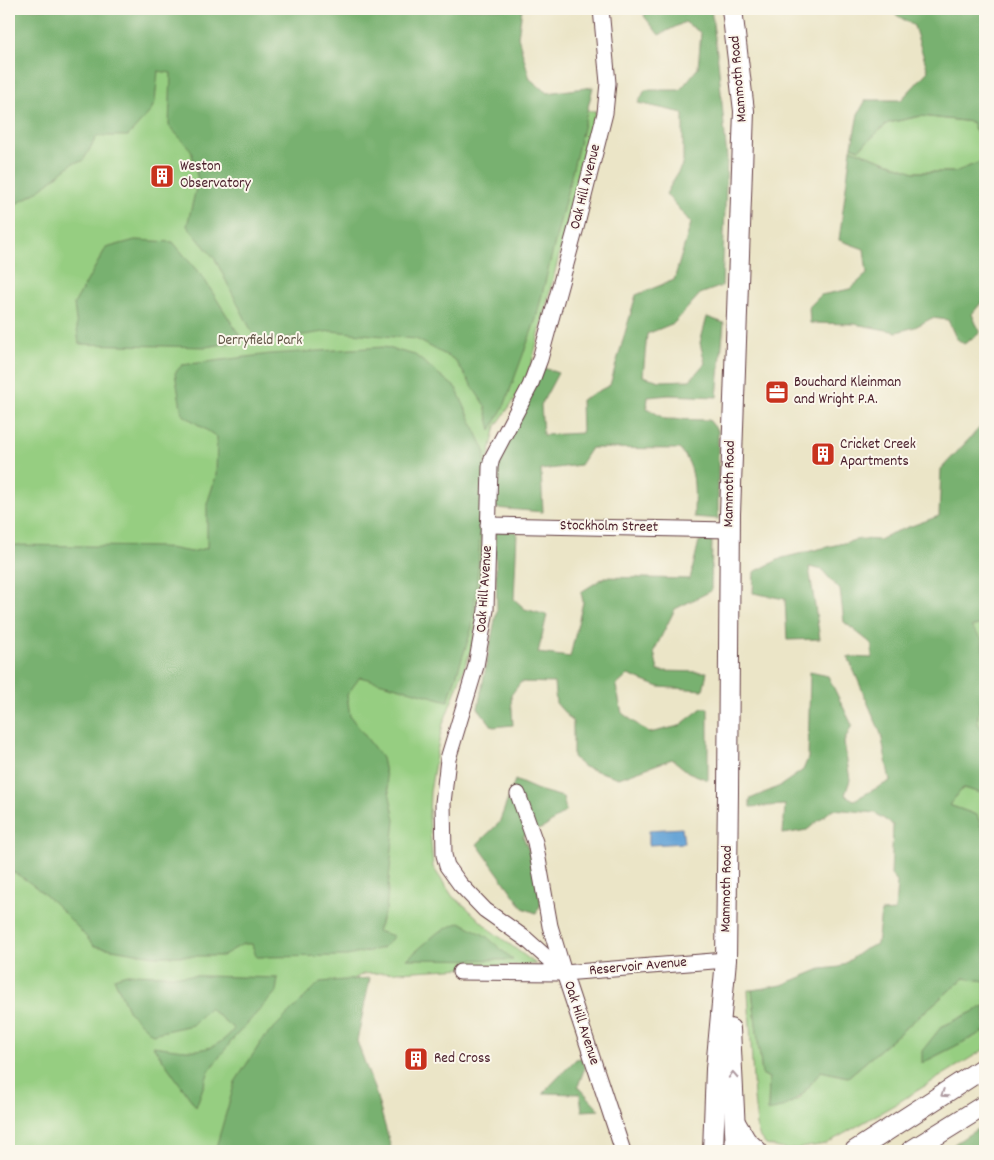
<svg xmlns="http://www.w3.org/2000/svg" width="994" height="1160" font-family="Dekko,sans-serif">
<rect width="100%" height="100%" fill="#fbf7ec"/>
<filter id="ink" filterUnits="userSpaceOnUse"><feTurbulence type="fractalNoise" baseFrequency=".02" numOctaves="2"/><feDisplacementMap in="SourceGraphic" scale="10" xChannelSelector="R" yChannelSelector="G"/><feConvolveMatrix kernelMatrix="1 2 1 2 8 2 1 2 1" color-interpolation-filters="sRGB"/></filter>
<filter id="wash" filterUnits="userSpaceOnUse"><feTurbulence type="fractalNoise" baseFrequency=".0096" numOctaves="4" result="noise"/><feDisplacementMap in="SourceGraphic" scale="20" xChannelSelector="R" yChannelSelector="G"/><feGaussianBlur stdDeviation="1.12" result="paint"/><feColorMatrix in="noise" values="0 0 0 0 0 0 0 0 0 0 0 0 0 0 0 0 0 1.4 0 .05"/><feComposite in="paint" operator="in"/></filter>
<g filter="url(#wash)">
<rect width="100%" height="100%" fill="#ebe5c7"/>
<g fill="#96ce81" stroke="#707656">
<polygon points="9,9 354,109 596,111 532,362 525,380 517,396 496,426 484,477 481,599 471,650 443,724 437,751 430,792 429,816 433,867 453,897 465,906 489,929 536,964 363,974 322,996 369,1151 9,1151"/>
<polygon points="921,116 972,122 985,153 985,160 955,172 914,172 851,149 852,146 859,149 888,123"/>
<polygon points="985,623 985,664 982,639 971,627"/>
<polygon points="985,693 985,733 977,722 981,699"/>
<polygon points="963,788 985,794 985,837 976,815 949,805"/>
<polygon points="964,978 985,981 985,1006 941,1027 922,1063 985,1031 985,1049 894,1105 826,1144 788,1150 766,1145 758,1135 754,1098 748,990 752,990 762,1074 769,1078 768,1111 799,1099 821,1071 848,1077"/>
</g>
<g fill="#78b16f" stroke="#61684d">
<polygon points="9,9 522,9 518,37 530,79 547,93 593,87 536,319 505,404 491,430 485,406 455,360 416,339 331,331 257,342 215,259 187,226 198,180 191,150 169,126 171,73 158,71 155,102 150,112 128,136 97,136 83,161 73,163 37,192 9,208"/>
<path d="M647 9H711L718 60 727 158 722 286 700 294 674 323 647 334 643 376 660 381 690 380 705 363 700 343 707 317 724 323 717 397 669 395 648 397 647 408 665 419 709 420 718 431V519L694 517C694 493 698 467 679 449L591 448 580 465 541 470 543 512 495 508V461L541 367 558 373 541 405 543 435 582 433 581 400 610 385 636 295 674 280 691 223 666 194 683 163V113L638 103 645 90H680L698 68 701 33 685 22 659 35 644 16Z"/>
<polygon points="887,9 985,9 985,153 972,122 921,116 888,123 859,149 852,146 858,114 866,100 901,100 928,71 914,26"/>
<polygon points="851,149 914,172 955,172 985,160 985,298 972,314 980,333 964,344 956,338 948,320 932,318 915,327 897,332 855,324 810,323 809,307 821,295 850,289 867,274 864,249 839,240"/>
<polygon points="135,240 173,242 204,279 243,341 206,347 79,344 74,304 106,248"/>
<path d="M384 347 415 355 456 388 485 451 478 570 472 628 448 701 360 677 347 695 350 716 382 758 395 820 386 909 377 931 394 936 383 948 347 956 256 957 252 944H243L222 956H154L94 946C72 920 40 885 9 870V545L163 547 191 552 207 548V504L216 476 217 437 182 414 175 373 182 365 270 354Z"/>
<path d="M985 422V623L971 627 982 639 985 664V693L981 699 977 722 985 733V794L963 788 949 805 977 815 985 837V981L964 978 848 1077 821 1071C804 1092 797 1106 768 1111L769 1078 762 1074 752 990 782 985 821 969 840 967 865 949 877 944 881 912 895 911 897 882 891 875 893 825 875 813 833 809 807 830 783 834 785 805 750 807V799L780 786 803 770 808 758 810 672 828 676 852 725 844 742 850 780 845 795 854 800 890 781 881 734 848 657 872 658V644L844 622 840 590 822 570 809 567 820 639 787 640 785 599 753 593 754 572 782 558 860 539 879 540 892 533 939 516 941 469Z"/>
<polygon points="495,531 517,532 514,599 525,609 547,615 538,653 570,657 583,602 581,592 605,577 690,579 699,541 712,541 711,591 675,609 654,651 658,671 707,672 703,690 659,687 628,675 616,686 622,713 649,733 679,726 702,708 708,708 708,780 688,772 672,759 619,778 584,767 573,757 573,722 556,703 554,683 521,682 511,695 513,725 493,727 478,708 497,609"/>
<polygon points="515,780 538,790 563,797 566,811 545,827 523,836 533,861 541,904 536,913 523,908 477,844 499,823"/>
<polygon points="460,922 486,936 513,960 407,959 437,933"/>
<path d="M127 974 278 978 276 992 233 1039 209 1071 196 1107 153 1046C186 1050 211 1058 234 1029L209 1008 192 1025 152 1034 129 1012 114 978Z"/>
<polygon points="370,978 357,1041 376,1094 392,1151 215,1151 235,1082 263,1039 320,982"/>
<polygon points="985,1006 985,1031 922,1063 922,1051 941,1027"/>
<polygon points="581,1058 585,1067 578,1086 600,1110 582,1111 580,1094 543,1093 576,1059"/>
<polygon points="985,1124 985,1151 953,1151 954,1144"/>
</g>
<polygon fill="#62a2d5" stroke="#566080" points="682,828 684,843 649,845 649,830"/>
</g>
<g filter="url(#ink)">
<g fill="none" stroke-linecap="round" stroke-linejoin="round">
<g stroke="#623d42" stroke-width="17">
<g id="street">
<polyline points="601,9 608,83 605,113 577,224 540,359 530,386 492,458 490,467 486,610 476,666 448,759 443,803 444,855 447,866 460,884 485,910 526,939 564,973 623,1151"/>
<polyline points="488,525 729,530"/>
<polyline points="518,794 535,842 550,926 564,973"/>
<polyline points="460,972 564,973 726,960"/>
</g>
</g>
<g stroke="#623d42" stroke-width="22">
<g id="secondary">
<polyline points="730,1029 736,1151"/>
<polyline points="736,1124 746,1141 757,1151"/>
<polyline points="713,1151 716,1069 726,960 728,792 730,514 744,111 732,9"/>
<polyline points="855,1151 985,1067"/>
<polyline points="911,1151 985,1105"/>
</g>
</g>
<use href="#street" stroke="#fff" stroke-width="15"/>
<use href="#secondary" stroke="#fff" stroke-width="20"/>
</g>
<defs><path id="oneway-chevron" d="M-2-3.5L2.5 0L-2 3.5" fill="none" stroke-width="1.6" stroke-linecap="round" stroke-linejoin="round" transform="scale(1.25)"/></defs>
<g stroke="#ae9aa0">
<use href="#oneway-chevron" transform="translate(733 1075) rotate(-93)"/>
<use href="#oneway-chevron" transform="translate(944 1094) rotate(147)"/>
</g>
</g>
<defs>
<g id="building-square" transform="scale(1.25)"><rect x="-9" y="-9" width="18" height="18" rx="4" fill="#c8321e" stroke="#fbf7ec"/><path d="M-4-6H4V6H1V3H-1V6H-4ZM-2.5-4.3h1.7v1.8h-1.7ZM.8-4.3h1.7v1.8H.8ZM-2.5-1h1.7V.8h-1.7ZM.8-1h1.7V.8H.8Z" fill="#fff"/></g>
<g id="office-square" transform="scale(1.25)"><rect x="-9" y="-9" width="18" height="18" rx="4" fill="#c8321e" stroke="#fbf7ec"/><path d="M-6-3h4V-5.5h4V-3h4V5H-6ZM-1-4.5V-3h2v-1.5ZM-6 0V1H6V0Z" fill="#fff"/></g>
</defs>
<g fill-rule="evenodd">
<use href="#building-square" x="162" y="176"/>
<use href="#office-square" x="777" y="392"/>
<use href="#building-square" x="823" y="454"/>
<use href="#building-square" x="416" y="1059"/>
</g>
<g text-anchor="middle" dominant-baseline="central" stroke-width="4" stroke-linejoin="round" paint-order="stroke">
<g font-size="15" fill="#4a1f2b" stroke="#fbf7ec">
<text transform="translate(739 79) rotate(-95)">Mammoth Road</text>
<text transform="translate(586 187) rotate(-76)">Oak Hill Avenue</text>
<text transform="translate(730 484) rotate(-89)">Mammoth Road</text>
<text transform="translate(609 527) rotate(1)">Stockholm Street</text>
<text transform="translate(485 589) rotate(-86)">Oak Hill Avenue</text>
<text transform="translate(727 889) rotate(-89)">Mammoth Road</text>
<text transform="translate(638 967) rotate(-5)">Reservoir Avenue</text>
<text transform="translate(581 1023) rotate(72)">Oak Hill Avenue</text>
</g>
<g font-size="15" fill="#4a1f2b" stroke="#fbf7ec" text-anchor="start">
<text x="180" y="167">Weston<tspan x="180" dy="17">Observatory</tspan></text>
<text x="794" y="383">Bouchard Kleinman<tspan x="794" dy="17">and Wright P.A.</tspan></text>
<text x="840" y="445">Cricket Creek<tspan x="840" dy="17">Apartments</tspan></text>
<text x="434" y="1059">Red Cross</text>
</g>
<g font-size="15" fill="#615445" stroke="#fbf7ec">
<text x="260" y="341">Derryfield Park</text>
</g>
</g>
<rect width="994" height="1160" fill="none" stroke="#fbf7ec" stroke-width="30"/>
</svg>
